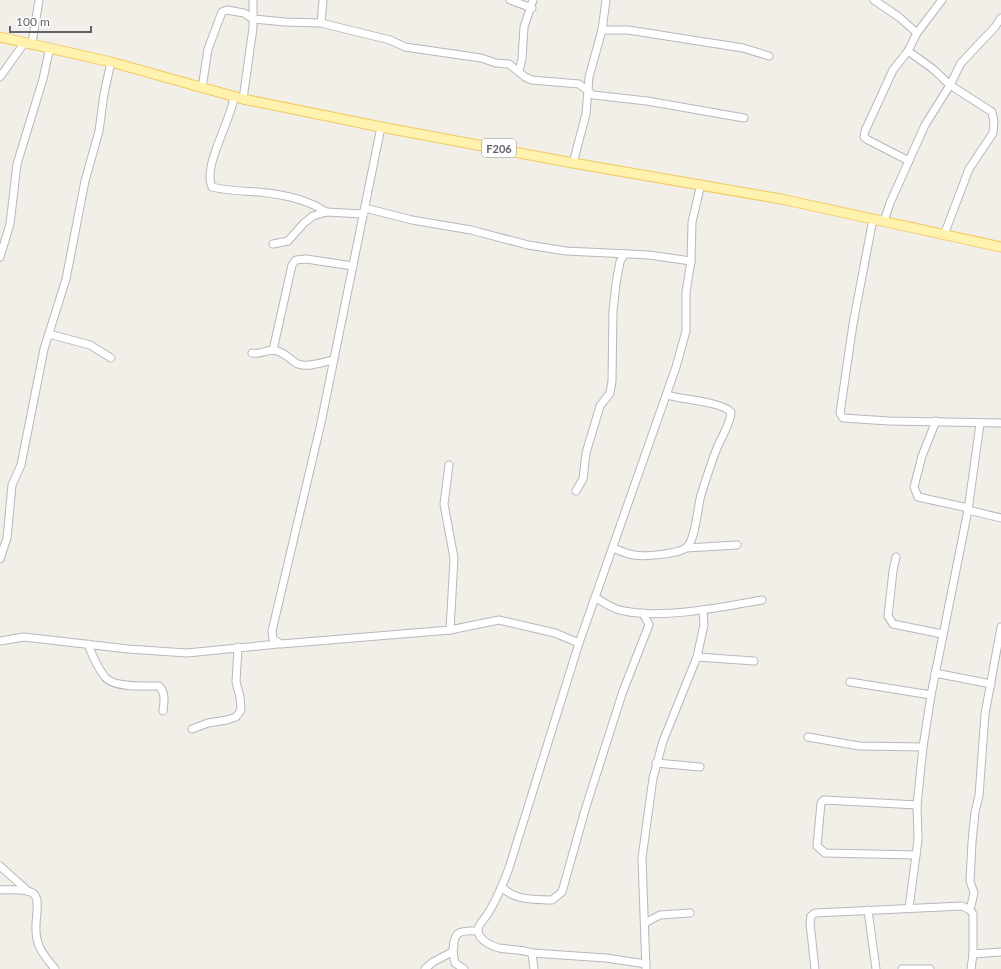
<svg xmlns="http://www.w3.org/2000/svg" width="1001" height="969" font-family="Lato,sans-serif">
<rect width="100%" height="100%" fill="#f1efe8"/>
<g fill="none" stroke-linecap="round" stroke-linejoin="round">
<g stroke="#b5b8bc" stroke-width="9">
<g id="minor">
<polyline points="510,0 532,8"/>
<polyline points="874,0 899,17 917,33"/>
<polyline points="321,23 323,0"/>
<polyline points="602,30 628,30 743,48 769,56"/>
<polyline points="32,43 39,0"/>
<polyline points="519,71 522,59 524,27 533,0"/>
<polyline points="0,77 25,42"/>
<polyline points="202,88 208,49 222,12 227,10 244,13 253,19 285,22 321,23 390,40 405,47 481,58 496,63 509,64 525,77 532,80 579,84 593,95 647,101 744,118"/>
<path d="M234 97C231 121 202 167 212 187 228 191 242 191 258 192 281 194 307 199 326 212"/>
<polyline points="243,99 253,28 253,0"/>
<polyline points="381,127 321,423 272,631 273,639 281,644 450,630"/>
<polyline points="909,161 868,140 864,137 865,131 893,70 908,51 917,33 942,0"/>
<polyline points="573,163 586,114 589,77 602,30 606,0"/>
<polyline points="365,208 412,220 471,230 528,245 566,251 649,255 691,261"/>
<polyline points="873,219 853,324 840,413 843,418 889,421 1001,423"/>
<polyline points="884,221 890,203 925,125 950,85 933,69 908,51"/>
<polyline points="944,235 969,169 993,133 994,122 992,112 950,85 961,63 995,27 1001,18"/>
<polyline points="273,244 288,241 304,223 313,216 326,212 364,214"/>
<polyline points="0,257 10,224 17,164 43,79 50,47"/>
<polyline points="49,334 90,345 111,358"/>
<polyline points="273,350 292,265 296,260 306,259 353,266"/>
<path d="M252 353C260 355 266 350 273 350 284 351 290 360 298 364 308 368 323 362 333 360"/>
<polyline points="936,421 922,456 914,487 918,497 968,508"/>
<polyline points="449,465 444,504 454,558 450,630 499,620 555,633 579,643"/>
<polyline points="576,491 583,479 586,453 600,406 610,393 612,381 613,311 616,283 620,262 624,254"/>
<polyline points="968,510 1001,518"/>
<path d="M613 548C620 551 627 554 634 555 644 557 680 554 687 547 696 538 697 509 701 495 706 479 711 463 717 448 722 436 730 425 731 412 719 401 683 400 667 395"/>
<polyline points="686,548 737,545"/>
<polyline points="896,557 893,571 888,616 893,624 942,634"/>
<polyline points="0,559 7,538 12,485 21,465 44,349 66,279 85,181 99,131 104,94 111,62"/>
<path d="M596 598C605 603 614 610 624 611 664 619 722 607 762 600"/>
<polyline points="0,641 24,637 128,649 187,653 278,644"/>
<path d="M88 644C92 655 97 667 105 677 113 688 146 686 159 686 166 693 164 702 163 711"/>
<polyline points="697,657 754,661"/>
<polyline points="935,673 991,684"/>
<polyline points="850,682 931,695"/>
<polyline points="192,729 208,723 227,720 236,717 241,710 240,697 236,682 238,647"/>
<polyline points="808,737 859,746 923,747"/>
<polyline points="656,763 700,767"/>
<polyline points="916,855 825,853 817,846 821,803 824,800 917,805"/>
<polyline points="0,866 28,891"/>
<path d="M502 887C515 901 534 899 552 900L562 892 585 810 623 691 649 625 643 613"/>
<path d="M0 890C9 890 27 888 34 894 40 900 36 916 36 925 35 946 43 954 55 969"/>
<polyline points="909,908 918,840 917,805 923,747 931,695 968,510 980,424"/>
<polyline points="868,910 876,969"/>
<polyline points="645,923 660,915 690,913"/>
<polyline points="532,953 606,958 646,964"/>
<polyline points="973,954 1001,952"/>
<polyline points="425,969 433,962 452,952 454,946"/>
<path d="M464 969 455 963C453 956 451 938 459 933 464 930 473 931 478 931"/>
<path d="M534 969 532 953C522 949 510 950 499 948 491 946 479 940 478 931 478 924 483 921 487 915 496 901 503 884 509 868L579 643 676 367 686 331V292L691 261 692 222 701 184"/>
<polyline points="646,969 642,858 653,778 663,741 697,657 704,625 703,610"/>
<polyline points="815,969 810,923 811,916 815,913 962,906 970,910"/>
<polyline points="902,969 930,969"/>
<polyline points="971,969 973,954 973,914 970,910 974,893 970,881 972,842 975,812 979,796 985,714 1001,627"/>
</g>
</g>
<g stroke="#f2c960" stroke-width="11">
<polyline id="major" points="0,37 111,62 243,99 381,127 573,163 781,199 1001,247"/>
</g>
<use href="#minor" stroke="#fff" stroke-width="7"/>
<use href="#major" stroke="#fff2af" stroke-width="9"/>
</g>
<g text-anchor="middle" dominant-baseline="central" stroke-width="3" stroke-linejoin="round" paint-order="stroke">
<rect fill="#fff" stroke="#8f9295" stroke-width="1" x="482" y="139" width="34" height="18" rx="3"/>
<g font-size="11" font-weight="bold" fill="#5f6368">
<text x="499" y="148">F206</text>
</g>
</g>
<path d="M10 26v6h81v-6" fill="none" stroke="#5f6368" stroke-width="2"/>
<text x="16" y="26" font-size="12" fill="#5f6368" stroke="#ffffff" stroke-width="3" paint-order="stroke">100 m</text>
</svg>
